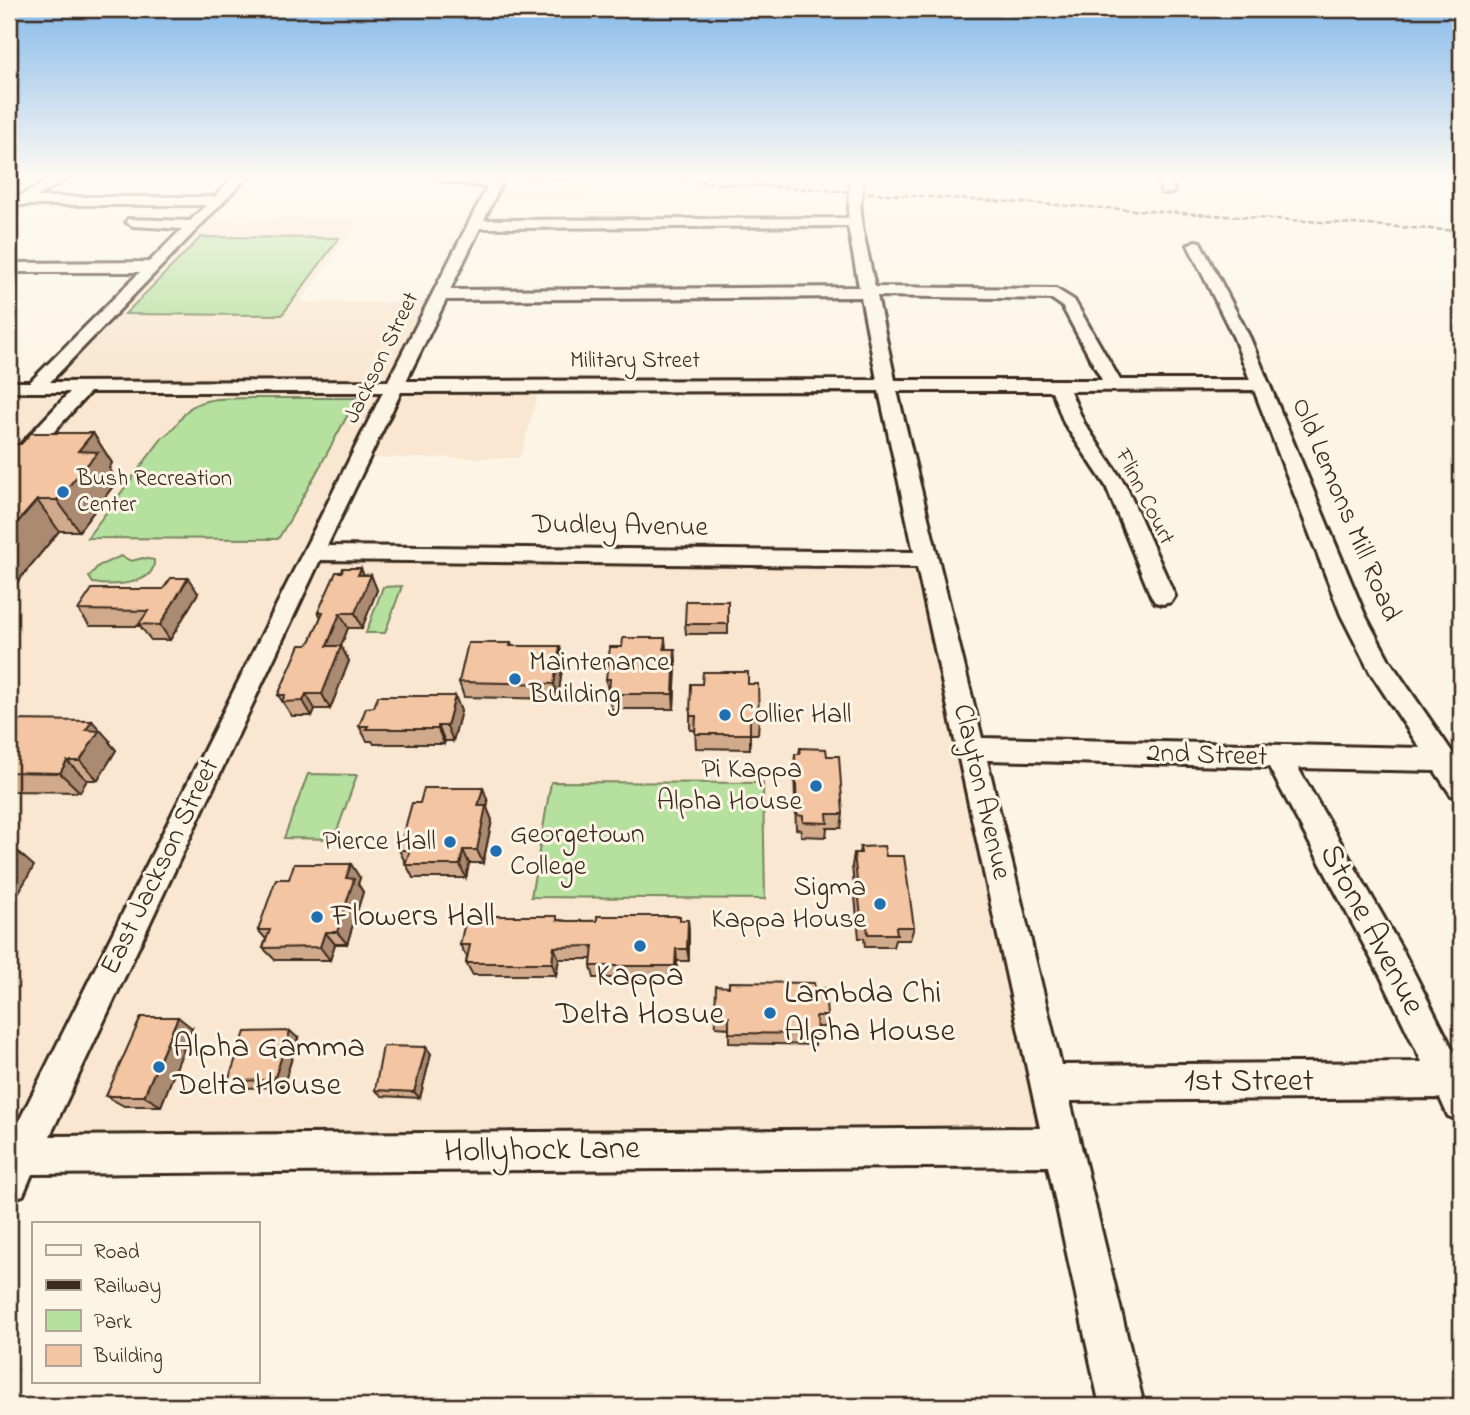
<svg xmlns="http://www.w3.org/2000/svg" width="1470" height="1415" font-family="'Indie Flower',sans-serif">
<rect width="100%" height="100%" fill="#fcf5e5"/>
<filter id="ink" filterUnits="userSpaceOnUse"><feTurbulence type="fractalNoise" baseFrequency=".0143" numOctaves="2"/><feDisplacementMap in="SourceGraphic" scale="14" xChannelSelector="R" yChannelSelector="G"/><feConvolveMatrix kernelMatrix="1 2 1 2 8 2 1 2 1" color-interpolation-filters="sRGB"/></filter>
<g filter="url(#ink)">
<g fill="#f9e7d1">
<polygon points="495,184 598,184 591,200 487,199"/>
<polygon points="207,219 361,219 300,302 427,302 387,390 539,390 520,458 351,458 302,556 920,562 1047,1140 9,1142 9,390 39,390"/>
</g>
<g fill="#b5e09e" stroke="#78855e" stroke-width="2">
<polygon points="201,237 339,238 282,315 125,314"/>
<path d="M251 398H357C331 445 307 493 278 539L87 538 163 437C176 429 180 417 190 408 206 396 233 399 251 398Z"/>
<path d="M121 556 131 561 143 558 154 560C156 586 110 586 93 583L89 577 98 566Z"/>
<polygon points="402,586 385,633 366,633 383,587"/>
<polygon points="308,774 357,775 334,839 284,838"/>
<polygon points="551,782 763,783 765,899 531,897"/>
</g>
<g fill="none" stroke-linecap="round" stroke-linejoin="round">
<g stroke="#3b2a1e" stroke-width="6">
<g id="minor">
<path d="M55 177H70L36 197H214L234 177H247L50 382 388 381 487 187 441 181 435 177H470L500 181 501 184 484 220 848 218 850 197H860L862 227 875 287 1056 289 1074 300 1120 380H1250L1234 338 1188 245 1195 241 1200 242 1250 338 1365 615 1389 660 1461 765V799L1451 795 1435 771 1298 768 1404 953 1461 1066V1121L1448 1116 1440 1098 1070 1101 1144 1406H1100L1048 1166 32 1174 23 1195 9 1200V1141L383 392H90L16 473 9 475V457L70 392H9V382H30L140 272H9V263L149 262 182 229 133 226 126 222 128 219 190 221 206 205H18L11 201ZM848 226 859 287 450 290 480 228ZM877 296 1052 299 1062 306 1102 380H895ZM861 297 877 380 406 381 446 300ZM1254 390 1341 615 1370 672 1420 748 982 738 897 391H1052L1064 423 1106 486 1151 596 1155 602 1163 604 1171 602 1175 596 1126 486 1084 423 1070 391ZM879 391 914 552 327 546 401 392ZM320 560 917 567 1040 1128 50 1136ZM987 760 1269 767 1380 975 1422 1062 1061 1065Z"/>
<polygon points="1157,177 1169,177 1174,190 1172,193 1162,193"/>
</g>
</g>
<use href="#minor" fill="#fcf5e5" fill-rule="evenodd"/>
<g stroke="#3b2a1e" stroke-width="2.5" stroke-dasharray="6 2.5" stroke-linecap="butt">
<polyline points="622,177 1461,231"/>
<polyline points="506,178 632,180"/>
</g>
<g stroke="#3b2a1e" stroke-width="17" stroke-linecap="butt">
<polyline id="minor-bridge" points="855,200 857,182"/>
</g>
<use href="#minor-bridge" stroke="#fcf5e5" stroke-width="14"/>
</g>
<g fill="#d1a98b" stroke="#3b2a1e" stroke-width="2">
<polygon points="93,433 112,463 109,468 117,481 79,531 59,531 9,592 9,447"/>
<polygon points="342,572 371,575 377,590 362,628 348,628 341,646 349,661 330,709 315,709 312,716 292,716 278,695 307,645 311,640 321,617 318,612"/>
<polygon points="198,593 170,640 151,640 140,626 90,626 78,610"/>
<polygon points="728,601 728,634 686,634 685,624"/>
<polygon points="665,638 666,649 675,649 676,664 674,709 611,709 606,679 622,647"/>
<polygon points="511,643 512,646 563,661 558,699 464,697 459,682"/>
<polygon points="748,684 759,719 758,734 750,734 750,749 696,748 695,730 690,730 690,716"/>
<polygon points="455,696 461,711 453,741 445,741 444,744 374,744 372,741 367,741 359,726 374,707"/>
<polygon points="9,720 110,741 109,742 116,750 98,780 87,780 80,792 9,791"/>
<polygon points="800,748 827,756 843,814 841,828 827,828 826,837 801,836 801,830 796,829 794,769 795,754 799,754"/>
<polygon points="483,788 488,802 487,808 492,820 483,863 469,863 466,878 413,878 399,850 420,803"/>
<polygon points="860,847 886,856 914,927 910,940 895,940 893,947 865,947 864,938 859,938 852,866 854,853 859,853"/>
<polygon points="360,878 358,884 363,892 347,944 335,944 330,960 275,960 263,948 266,939 258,930"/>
<polygon points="559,920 567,921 688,920 689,933 689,961 677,961 676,978 594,978 591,966 592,959 559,959 556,975 473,975 466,963 467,957 460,945"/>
<polygon points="815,988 827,1016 824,1027 817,1027 817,1034 815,1045 729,1043 729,1028 716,1027 715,1016"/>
<polygon points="192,1028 161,1106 124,1106 106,1096"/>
<polygon points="298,1038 283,1087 238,1088 228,1081"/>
<polygon points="426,1047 431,1054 420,1098 382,1096 375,1090"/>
</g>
<g fill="#aa8a71" stroke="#3b2a1e" stroke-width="2">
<polygon points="9,400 13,406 9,410"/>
<polygon points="93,433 112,463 109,468 117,481 79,531 57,500 78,451"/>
<polygon points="37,500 59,531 9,592 9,532"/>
<polygon points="361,568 367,583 371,575 377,590 362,628 355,613 358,575"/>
<polygon points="188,578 198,593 170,640 160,625"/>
<polygon points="340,613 348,628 335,661 327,646"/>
<polygon points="341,646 349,661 330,709 322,694"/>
<polygon points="560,646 563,661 558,699 554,684"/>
<polygon points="675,649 676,664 674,709 673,694"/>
<polygon points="306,694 315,709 312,716 303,701"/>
<polygon points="455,696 461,711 453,741 447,726"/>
<polygon points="92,721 110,741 109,742 116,750 98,780 80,761 86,730"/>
<polygon points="438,726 445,741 444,744 438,729"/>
<polygon points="67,761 87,780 80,792 60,773"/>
<polygon points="483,788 488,802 487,808 492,820 483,863 477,850 478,806"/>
<polygon points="463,850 469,863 466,878 460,865"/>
<polygon points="18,852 34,866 9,909 9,867"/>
<polygon points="351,864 360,878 358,884 363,892 347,944 337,932 346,878"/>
<polygon points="688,920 689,933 689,961 687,949"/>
<polygon points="325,932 335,944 330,960 320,947"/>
<polygon points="554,947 559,959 556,975 552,963"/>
<polygon points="676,949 677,961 676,978 675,966"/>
<polygon points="178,1017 192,1028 161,1106 144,1096"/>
<polygon points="290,1031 298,1038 283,1087 274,1080"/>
<polygon points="426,1047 431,1054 420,1098 414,1092"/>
</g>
<g fill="#f3c5a2" stroke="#3b2a1e" stroke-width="2">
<polygon points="31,433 93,433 78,451 98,452 57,500 37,500 9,532 9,447 11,444 21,444"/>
<polygon points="343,568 361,568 358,575 371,575 355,613 340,613 327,646 341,646 322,694 306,694 303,701 282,702 285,695 278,695 300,645 307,645 311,640 323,612 318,612 336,572 342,572"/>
<polygon points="171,578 188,578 160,625 139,624 148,611 78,610 92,589 163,589"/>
<polygon points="686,601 728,601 728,624 685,624"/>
<polygon points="623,638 665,638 664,649 675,649 673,694 609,694 610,679 606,679 610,647 622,647"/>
<polygon points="468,643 511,643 510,646 560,646 554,684 459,682"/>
<polygon points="703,672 748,672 748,684 758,684 759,719 750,719 750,734 695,734 696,716 690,716 691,684 702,684"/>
<polygon points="378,696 455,696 447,726 438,726 438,729 366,729 368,726 359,726 366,708 374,707"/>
<polygon points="9,720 92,721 86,730 99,731 80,761 67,761 60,773 9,772"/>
<polygon points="800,748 826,749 827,756 839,756 843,814 827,814 828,823 803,822 803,816 797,815 795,754 800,754"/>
<polygon points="424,788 483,788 478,806 486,806 477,850 463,850 460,865 405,865 410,850 399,850 412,803 420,803"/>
<polygon points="884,846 886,856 904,856 914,927 896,927 897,934 868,934 867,926 862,926 854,853 861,853 860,847"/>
<polygon points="9,852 18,852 9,867"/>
<polygon points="294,864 351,864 346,878 354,879 337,932 325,932 320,947 263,948 270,930 258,930 276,879 289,879"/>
<polygon points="477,916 557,916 557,920 567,921 597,921 597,916 680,916 680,920 688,920 687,949 676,949 675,966 591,966 593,946 554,947 552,963 466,963 470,945 460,945 465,922 475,922"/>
<polygon points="729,982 814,983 815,988 825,988 827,1016 816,1016 817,1034 729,1033 729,1017 715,1016 716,986 729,987"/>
<polygon points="141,1017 178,1017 144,1096 106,1096"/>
<polygon points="290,1031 274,1080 228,1081 245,1032"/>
<polygon points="383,1046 426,1047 414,1092 375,1090"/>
</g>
</g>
<linearGradient id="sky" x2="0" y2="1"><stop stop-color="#86baea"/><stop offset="0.47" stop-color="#fefaf3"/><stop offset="1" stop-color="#fefaf3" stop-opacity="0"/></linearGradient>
<rect width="1470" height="375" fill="url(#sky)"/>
<g fill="#1f6fb2" stroke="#fcf5e5" stroke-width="2.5">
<circle cx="63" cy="492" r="7"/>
<circle cx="515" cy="679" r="7"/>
<circle cx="725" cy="715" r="7"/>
<circle cx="816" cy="786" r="7"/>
<circle cx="450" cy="842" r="7"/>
<circle cx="496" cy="851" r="7"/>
<circle cx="880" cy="904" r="7"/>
<circle cx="317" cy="917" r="7"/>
<circle cx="640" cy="946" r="7"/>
<circle cx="770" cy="1013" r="7"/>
<circle cx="159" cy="1067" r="7"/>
</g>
<g text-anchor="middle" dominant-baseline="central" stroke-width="6" stroke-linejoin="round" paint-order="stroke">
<g font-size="23" fill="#3b2a1e" stroke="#fcf5e5">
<text transform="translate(382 358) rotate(-64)">Jackson Street</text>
<text x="635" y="361">Military Street</text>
<text transform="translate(1144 497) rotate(63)">Flinn Court</text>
</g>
<g font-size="23" fill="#3b2a1e" stroke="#fcf5e5" text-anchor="start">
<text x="77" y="479">Bush Recreation<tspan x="77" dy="26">Center</tspan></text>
</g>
<g font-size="28" fill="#3b2a1e" stroke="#fcf5e5">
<text transform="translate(1345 510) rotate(67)">Old Lemons Mill Road</text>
<text transform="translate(620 527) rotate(1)">Dudley Avenue</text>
<text transform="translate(1207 756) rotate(2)">2nd Street</text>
<text transform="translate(981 792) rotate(77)">Clayton Avenue</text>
<text transform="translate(161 867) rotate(-64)">East Jackson Street</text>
</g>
<g font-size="28" fill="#3b2a1e" stroke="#fcf5e5" text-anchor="start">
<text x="529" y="663">Maintenance<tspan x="529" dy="32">Building</tspan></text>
<text x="739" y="715">Collier Hall</text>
<text x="802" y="770" text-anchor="end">Pi Kappa<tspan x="802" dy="32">Alpha House</tspan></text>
<text x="510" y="835">Georgetown<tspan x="510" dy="32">College</tspan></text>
<text x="436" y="842" text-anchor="end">Pierce Hall</text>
<text x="866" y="888" text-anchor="end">Sigma<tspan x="866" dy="32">Kappa House</tspan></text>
</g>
<g font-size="33" fill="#3b2a1e" stroke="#fcf5e5" text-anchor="start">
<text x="331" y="917">Flowers Hall</text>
<text x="640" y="977" text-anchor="middle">Kappa<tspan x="640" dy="38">Delta Hosue</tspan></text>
<text x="784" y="994">Lambda Chi<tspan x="784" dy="38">Alpha House</tspan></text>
<text x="173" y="1048">Alpha Gamma<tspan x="173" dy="38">Delta House</tspan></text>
</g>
<g font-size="33" fill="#3b2a1e" stroke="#fcf5e5">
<text transform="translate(1371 930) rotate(62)">Stone Avenue</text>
<text x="1249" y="1082">1st Street</text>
<text transform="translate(542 1151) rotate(-1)">Hollyhock Lane</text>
</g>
</g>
<rect width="1470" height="1415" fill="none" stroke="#fcf5e5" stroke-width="35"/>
<rect x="18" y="18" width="1435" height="1380" fill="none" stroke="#3b2a1e" stroke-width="2.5" filter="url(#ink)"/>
<rect x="32" y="1222" width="228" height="161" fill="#fcf5e5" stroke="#afa495" stroke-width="2"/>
<rect x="46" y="1245" width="35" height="10" fill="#fcf5e5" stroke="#afa495" stroke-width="2"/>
<text x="94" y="1258" font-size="21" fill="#3b2a1e">Road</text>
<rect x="46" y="1280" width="35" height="10" fill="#3b2a1e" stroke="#afa495" stroke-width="2"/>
<text x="94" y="1292" font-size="21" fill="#3b2a1e">Railway</text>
<rect x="46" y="1310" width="35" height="21" fill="#b5e09e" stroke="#afa495" stroke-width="2"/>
<text x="94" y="1328" font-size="21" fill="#3b2a1e">Park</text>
<rect x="46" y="1345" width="35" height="21" fill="#f3c5a2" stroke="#afa495" stroke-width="2"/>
<text x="94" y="1362" font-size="21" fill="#3b2a1e">Building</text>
</svg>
